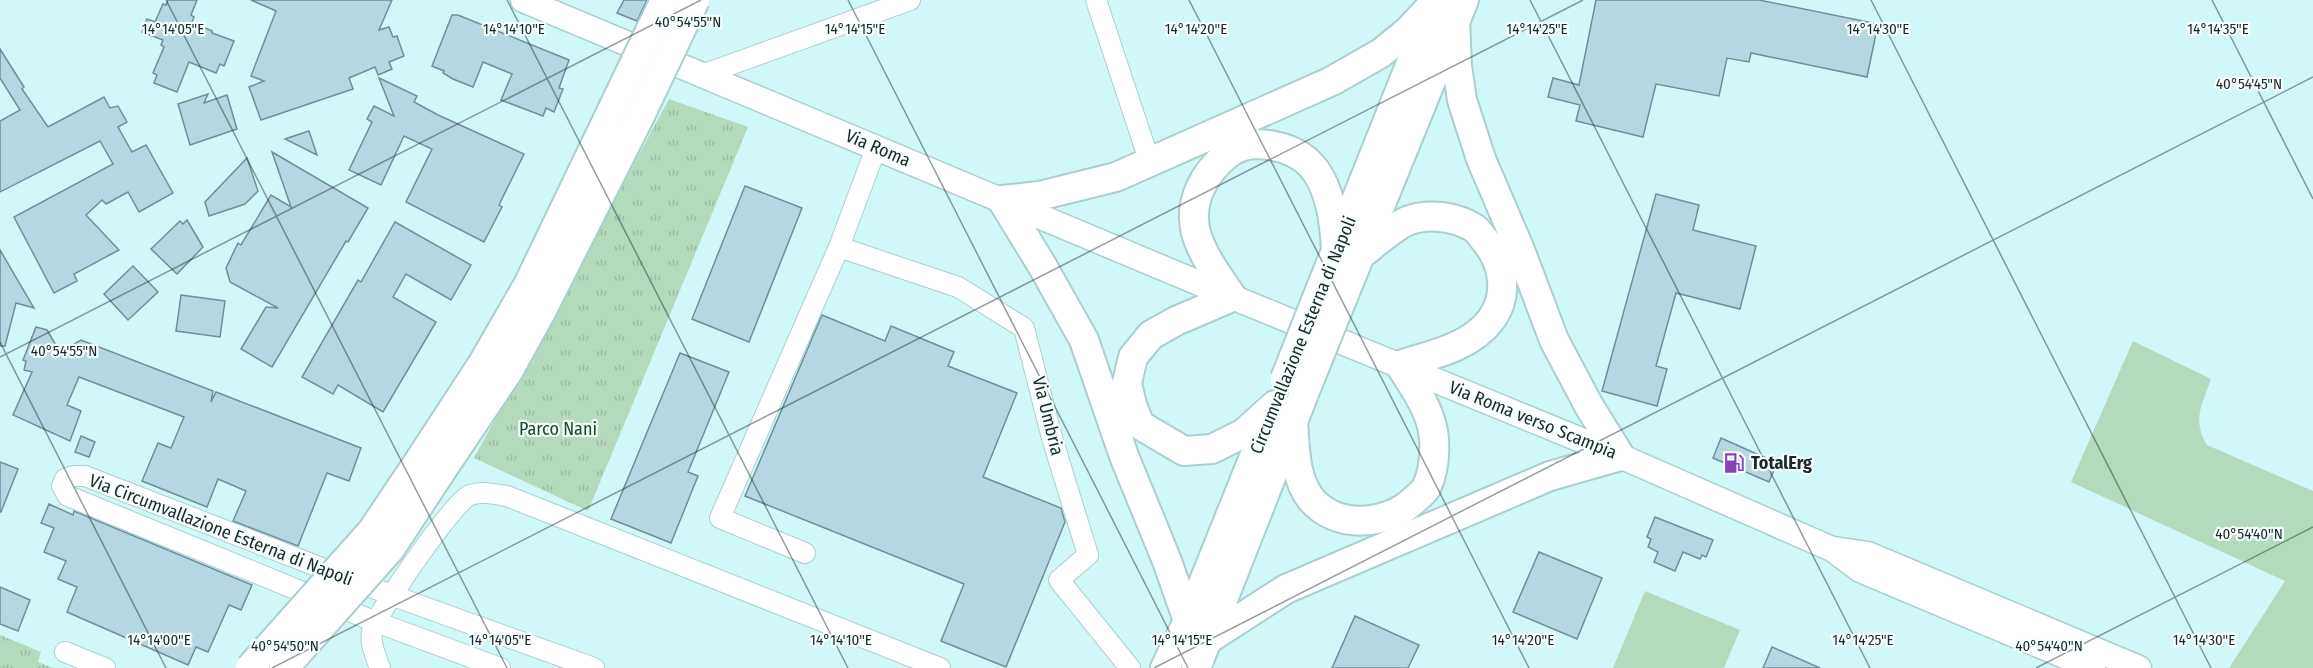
<svg xmlns="http://www.w3.org/2000/svg" width="2313" height="668" font-family="'Fira Sans Condensed',sans-serif">
<defs>
<pattern id="park-tufts" width="24" height="20" patternUnits="userSpaceOnUse" patternTransform="scale(1.5)"><rect width="24" height="20" fill="#b4dabe"/><path d="M3 7l-1-3M5 7V3M7 7l1-3M15 17l-1-3M17 17v-4M19 17l1-3" fill="none" stroke="#9abba3"/></pattern>
</defs>
<rect width="100%" height="100%" fill="#d1f8f8"/>
<g fill="#b4dabe">
<path d="M2133 341 2211 379C2202 405 2192 420 2207 445L2313 491V668H2229L2285 581 2071 482Z"/>
<polygon points="1645,591 1740,630 1724,668 1613,668"/>
</g>
<g fill="url(#park-tufts)">
<polygon points="669,99 748,127 588,511 474,458"/>
<polygon points="0,635 41,652 38,662 53,668 0,668"/>
</g>
<g fill="#b5d7e2" stroke="#6f8f9a" stroke-width="1.5">
<polygon points="168,0 197,0 191,15 194,17 192,22 212,31 212,33 234,41 224,66 220,64 216,73 189,62 177,92 154,83 157,75 153,73 164,47 161,45 163,40 142,32 147,19 155,22 163,4 166,5"/>
<polygon points="251,0 392,0 379,30 389,27 393,37 397,36 404,56 389,62 392,69 378,75 375,67 349,78 353,89 261,120 249,87 264,81 251,76 276,11"/>
<polygon points="624,0 647,0 637,21 617,13"/>
<polygon points="1596,0 1759,0 1878,24 1867,77 1751,53 1749,62 1727,58 1719,96 1656,84 1643,137 1576,121 1580,105 1548,97 1553,78 1579,85"/>
<polygon points="452,15 458,15 569,60 559,88 563,89 554,112 546,108 543,116 501,100 512,74 483,62 473,87 453,79 443,73 444,71 432,66"/>
<polygon points="0,49 24,87 22,89 48,127 104,97 110,108 118,106 127,122 118,127 132,152 146,145 173,193 139,212 128,192 106,204 102,200 86,215 119,250 74,274 77,281 54,293 14,217 113,164 100,141 0,192 0,121 20,110 0,78"/>
<polygon points="379,78 417,96 414,102 438,115 524,154 499,205 502,207 484,242 406,202 432,149 404,136 381,185 349,170 372,122 367,119 374,106 394,116"/>
<polygon points="208,94 204,103 227,95 237,129 190,145 178,104"/>
<polygon points="309,131 317,155 285,139"/>
<polygon points="272,152 368,208 348,242 346,241 272,367 241,349 266,307 278,308 230,282 226,268 238,243 241,245 271,195 291,207"/>
<polygon points="247,158 258,191 245,204 209,216 205,202"/>
<polygon points="745,186 802,208 749,342 692,319"/>
<polygon points="1656,194 1699,205 1693,230 1756,246 1740,309 1676,293 1656,366 1667,369 1657,406 1602,391"/>
<polygon points="187,220 203,247 177,274 151,249 180,221 183,224"/>
<polygon points="395,222 471,265 451,300 406,274 393,297 436,322 383,412 338,385 333,394 302,377 358,280 361,282"/>
<polygon points="0,250 34,308 16,303 5,346 0,346"/>
<polygon points="133,266 158,292 128,320 104,294"/>
<polygon points="181,295 225,301 220,337 176,331"/>
<polygon points="822,315 885,341 891,326 954,352 948,366 1017,393 983,477 1061,508 1065,522 1006,667 941,641 964,584 745,496"/>
<polygon points="36,327 47,330 60,352 81,340 213,391 211,402 216,392 361,448 349,481 327,473 298,546 233,521 246,491 218,479 207,507 142,481 158,443 171,448 184,417 79,377 67,405 81,411 70,441 13,415 32,372 24,370 26,361 23,360"/>
<polygon points="680,353 729,372 688,472 698,476 671,543 611,519"/>
<polygon points="81,436 95,442 89,457 75,452"/>
<polygon points="1721,438 1777,463 1769,482 1713,458"/>
<polygon points="0,462 18,469 1,512 0,512"/>
<polygon points="49,504 73,515 74,511 252,585 241,610 229,605 208,652 196,647 188,665 67,612 77,587 58,579 66,561 44,552 54,528 41,523"/>
<polygon points="1655,517 1713,540 1706,557 1702,555 1700,559 1683,552 1675,571 1654,562 1658,552 1648,547 1651,539 1647,537"/>
<polygon points="1539,552 1602,578 1577,639 1513,612"/>
<polygon points="0,587 30,600 18,631 0,624"/>
<polygon points="1355,616 1419,645 1408,668 1332,668"/>
<polygon points="1772,647 1820,668 1763,668"/>
</g>
<g fill="none" stroke-linecap="round" stroke-linejoin="round">
<g stroke="#aacfd0" stroke-width="22">
<g id="minor">
<polyline points="1096,0 1150,163"/>
<polyline points="702,75 910,0"/>
<polyline points="839,247 958,287 1024,328 1052,438 1088,555 1059,580 1130,668"/>
<polyline points="805,553 720,518 839,247 876,148"/>
<polyline points="65,652 105,668"/>
<path d="M380 668C376 657 368 640 373 628 381 608 453 502 470 495 482 491 495 494 507 496L940 668"/>
<polyline points="500,668 376,622 68,496 62,486 65,479 74,476 85,476 399,598 594,668"/>
</g>
</g>
<g stroke="#aacfd0" stroke-width="27">
<g id="major">
<polyline points="523,0 1232,297 1620,456 1832,549 1860,570 2093,668"/>
<polyline points="1834,549 1868,554 2139,668"/>
</g>
</g>
<g stroke="#aacfd0" stroke-width="32">
<g id="highway">
<polyline points="1321,288 1431,13"/>
<polyline points="1343,297 1464,0"/>
<path d="M1275 405 1244 433 1212 449 1184 451 1140 425 1132 405 1127 383 1133 357 1151 335 1176 321 1232 297C1219 277 1203 257 1196 233 1188 202 1204 172 1229 153 1251 136 1292 146 1310 164 1330 184 1335 224 1336 251"/>
<path d="M1293 420C1295 445 1294 478 1311 499 1336 529 1386 526 1413 501 1417 497 1423 493 1426 488 1433 474 1435 455 1434 439 1432 411 1414 388 1400 365 1430 355 1469 348 1490 321 1510 295 1504 262 1483 238 1480 234 1477 230 1474 228 1455 216 1428 213 1407 221 1390 229 1374 245 1359 256"/>
<polyline points="421,458 483,363 529,283 614,106"/>
<polyline points="440,473 509,370 542,310 640,116"/>
<polyline points="1188,621 1167,561 1124,456 1084,340 1043,267 1002,200 1039,196 1116,177 1332,81 1381,53 1408,31 1436,1"/>
<polyline points="1207,640 1286,589 1550,476 1620,456 1589,406 1554,340 1520,250 1481,159 1462,100 1457,66 1455,19"/>
<polyline points="1165,668 1188,621 1272,412"/>
<polyline points="1196,668 1307,386"/>
</g>
</g>
<use href="#minor" stroke="#fff" stroke-width="20"/>
<use href="#major" stroke="#fff" stroke-width="24"/>
<use href="#highway" stroke="#fff" stroke-width="28"/>
<g stroke="#aacfd0" stroke-width="32" stroke-linecap="butt">
<g id="highway-bridge">
<polyline points="614,106 665,0"/>
<polyline points="640,116 695,0"/>
<polyline points="1285,379 1321,288"/>
<polyline points="1307,386 1343,297"/>
<polyline points="250,668 372,531 421,458"/>
<polyline points="284,668 390,549 440,473"/>
</g>
</g>
<use href="#highway-bridge" stroke="#fff" stroke-width="28"/>
</g>
<path fill="none" stroke="#1a2929" stroke-width="1.5" stroke-opacity="0.45" d="M166 0 507 668M507 0 848 668M848 0 1188 668M1189 0 1529 668M1530 0 1870 668M1871 0 2211 668M2212 0 2313 199M0 342 166 668M0 357 701 0M272 668 1583 0M1154 668 2313 77M2036 668 2313 527"/>
<defs>
<g id="fuel-bare" transform="scale(1.62)"><path d="M-5.5-6h7V0h2V4h1.3V-2.5L3-4.5l.8-.8L6-3V5H2.5V1h-1V6h-7ZM-4.2-4.7v3.2H.2V-4.7Z" fill="#8644b8" stroke="#f6fefe" stroke-width="2.5" paint-order="stroke"/></g>
</defs>
<g fill-rule="evenodd">
<use href="#fuel-bare" x="1734" y="463"/>
</g>
<g text-anchor="middle" dominant-baseline="central" stroke-width="4.5" stroke-linejoin="round" paint-order="stroke">
<g font-size="18" fill="#1a2929" stroke="#f6fefe">
<text transform="translate(878 148) rotate(23)">Via Roma</text>
<text transform="translate(1303 335) rotate(-68)">Circumvallazione Esterna di Napoli</text>
<text transform="translate(1048 416) rotate(76)">Via Umbria</text>
<text transform="translate(1533 420) rotate(22)">Via Roma verso Scampia</text>
<text transform="translate(221 530) rotate(21)">Via Circumvallazione Esterna di Napoli</text>
</g>
<g font-size="18" fill="#0d4d29" stroke="#f6fefe">
<text x="558" y="429">Parco Nani</text>
</g>
<g font-size="18" font-weight="bold" fill="#1a2929" stroke="#f6fefe" text-anchor="start">
<text x="1751" y="463">TotalErg</text>
</g>
</g>
<g font-size="15" text-anchor="middle" fill="#1a2929" stroke="#f6fefe" stroke-width="4.5" stroke-linejoin="round" paint-order="stroke">
<text x="688" y="27">40°54'55"N</text>
<text x="173" y="34">14°14'05"E</text>
<text x="514" y="34">14°14'10"E</text>
<text x="855" y="34">14°14'15"E</text>
<text x="1196" y="34">14°14'20"E</text>
<text x="1537" y="34">14°14'25"E</text>
<text x="1878" y="34">14°14'30"E</text>
<text x="2218" y="34">14°14'35"E</text>
<text x="2249" y="89">40°54'45"N</text>
<text x="64" y="356">40°54'55"N</text>
<text x="2249" y="539">40°54'40"N</text>
<text x="159" y="645">14°14'00"E</text>
<text x="500" y="645">14°14'05"E</text>
<text x="841" y="645">14°14'10"E</text>
<text x="1182" y="645">14°14'15"E</text>
<text x="1523" y="645">14°14'20"E</text>
<text x="1863" y="645">14°14'25"E</text>
<text x="2204" y="645">14°14'30"E</text>
<text x="285" y="651">40°54'50"N</text>
<text x="2049" y="651">40°54'40"N</text>
</g>
</svg>
